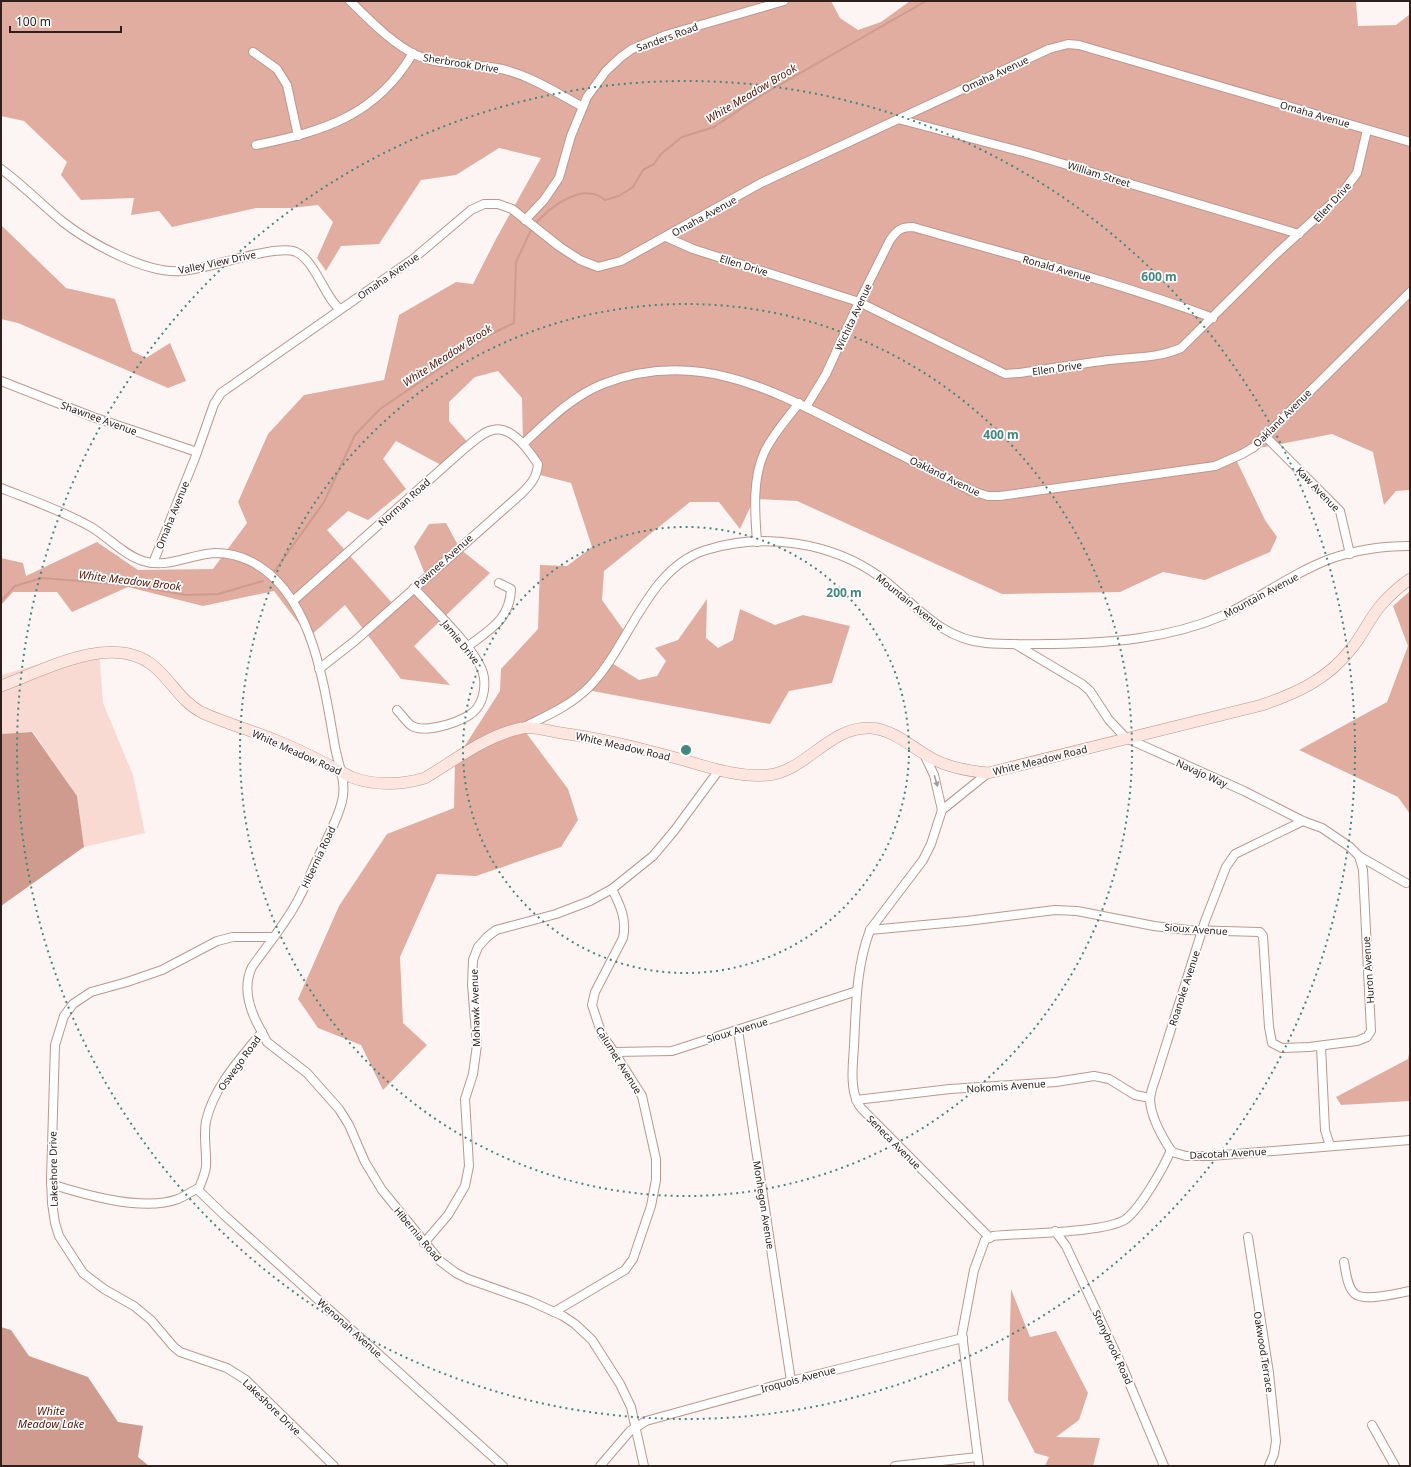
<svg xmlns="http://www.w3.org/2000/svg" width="1411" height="1467" font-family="'Noto Sans',sans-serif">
<rect width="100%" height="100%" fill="#fdf5f3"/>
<polygon fill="#f9dad2" points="99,647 103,703 133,775 145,833 84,847 77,796 33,732 1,734 1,675"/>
<g fill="#e1ada0">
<polygon points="1,1 831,1 840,18 858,30 881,22 910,1 1353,1 1356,2 1358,26 1396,25 1410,14 1410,490 1396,491 1384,505 1373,452 1332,434 1233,453 1265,520 1277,537 1270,552 1205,580 1163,572 1120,592 1002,594 797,501 754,499 740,529 719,502 690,502 604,571 602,600 625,632 607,660 639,680 657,676 666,661 655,648 678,640 707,599 706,638 718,648 733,640 740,609 775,625 803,615 850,626 832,683 789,691 770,724 587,690 521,726 568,789 578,820 561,847 476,876 437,874 400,957 403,1023 427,1045 383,1090 361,1045 318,1028 298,999 339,906 387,834 454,808 455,761 500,691 501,669 538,629 540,565 567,566 592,547 571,483 540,475 523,446 522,398 498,371 475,377 449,402 449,421 470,445 445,467 396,441 383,459 406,489 368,520 348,511 327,530 393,604 427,579 414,547 429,524 446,523 460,549 490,573 414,646 450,685 401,679 345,605 309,637 274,591 203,606 128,587 72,612 57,592 13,592 1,605 1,558 23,563 26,576 97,542 138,570 213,569 247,523 238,502 268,434 304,395 384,380 399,315 456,282 473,284 496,239 541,158 499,148 456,175 421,180 379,244 341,246 326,271 317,258 333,222 318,205 291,208 256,208 172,227 159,211 131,215 134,198 81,200 61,175 67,162 24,121 1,116"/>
<polygon points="1,225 66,288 115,299 132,351 146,358 170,343 186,381 168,388 18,323 1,319"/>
<polygon points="1410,591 1410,814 1398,797 1299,750 1387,702 1408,646 1393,606"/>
<polygon points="1410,1048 1410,1101 1341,1105 1336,1097 1408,1059"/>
<polygon points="1011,1289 1030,1337 1056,1331 1088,1393 1079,1420 1056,1437 1100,1438 1093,1466 1045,1466 1049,1457 1035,1453 1008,1400"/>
</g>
<g fill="#ce9b8e">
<polygon points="32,732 77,796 84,847 1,906 1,734"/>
<polygon points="1,1327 11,1330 29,1356 88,1377 118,1422 143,1426 138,1457 149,1466 1,1466"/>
</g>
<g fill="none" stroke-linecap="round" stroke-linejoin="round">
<g stroke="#ce9b8e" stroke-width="2">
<path d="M535 224C550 207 583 181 605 200L619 196 633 187 643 170 654 164 661 154 682 137 714 127 760 96 926 1"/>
<polyline points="274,572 324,502 355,435 380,409 489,335 514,323 516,262 532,228"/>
<polyline points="1,601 15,586 42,578 116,584 159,590 185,595 218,594 263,581"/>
</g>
<g stroke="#bd978d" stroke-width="10">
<g id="street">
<path d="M350 1C370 20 390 42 416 55 440 66 471 63 497 68 528 74 555 92 583 107"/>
<polyline points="253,52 277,69 287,85 298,136"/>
<polyline points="898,119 1027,153 1299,234"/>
<path d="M256 145C324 131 376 116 413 53"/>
<path d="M1 169C23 185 42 205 63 222 90 243 146 274 181 271 206 270 277 243 296 252 315 260 326 300 340 309"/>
<polyline points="525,220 544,200 559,178 571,136 587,97 606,71 621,57 632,49 666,35 784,1"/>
<path d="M666 237 693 249 859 302 1005 374 1019 373C1049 369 1079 364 1109 360 1134 357 1159 358 1181 348L1274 256 1340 196 1357 173 1367 130"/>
<polyline points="1,381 93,417 197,452"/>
<path d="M806 407 826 374 859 302 890 240C897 230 901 227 913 227 1013 256 1115 281 1213 318"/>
<polyline points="1265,436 1340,511 1350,554"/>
<path d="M523 444C547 422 572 396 603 384 696 348 771 389 853 431 893 451 932 471 972 491L988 496H1000L1215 466 1242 454 1254 447 1410 292"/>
<path d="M1 488C31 500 63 511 91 527 108 537 124 555 143 561 167 569 191 554 215 553 226 553 240 556 250 561 313 592 324 686 335 747 338 764 347 783 342 801 338 818 329 835 321 851 312 869 305 889 294 907 282 928 266 947 252 967 242 988 250 1012 262 1032 241 1058 214 1086 206 1121 203 1136 207 1151 206 1167 205 1174 202 1181 199 1188 192 1191 185 1196 178 1199 143 1212 85 1195 51 1184"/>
<path d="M757 542C755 513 752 480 764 453 772 435 787 419 799 403"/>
<polyline points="153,563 195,458 214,404 221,393 413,259 471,210 484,204 498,204 512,209 560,247 580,260 598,267 621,261 761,183 1049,49 1068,44 1079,45 1410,142"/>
<path d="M293 601 464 449C472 443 482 432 493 430 512 425 529 451 538 464 537 478 530 485 521 494L356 640 319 669"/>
<polyline points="1015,644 1082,684 1090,691 1109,720 1126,738 1244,791 1303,821 1322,828 1350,847 1359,856 1406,883"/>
<path d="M467 647C489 630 510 620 511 589L499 583"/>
<path d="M397 710C402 715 407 723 412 726 426 734 468 721 477 708 484 699 486 684 483 673 476 649 432 608 414 588"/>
<path d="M524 727C548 715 570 706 589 687 629 647 647 568 706 550 763 532 832 542 880 577 915 603 939 639 986 643 1008 645 1030 644 1052 644 1110 643 1168 639 1222 616 1259 599 1292 573 1330 559 1355 550 1384 546 1410 546"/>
<path d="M924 754 934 775 942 810 931 844 923 860 870 930C856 967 856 1007 854 1046 853 1063 850 1086 857 1101 858 1104 860 1107 862 1109L990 1238"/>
<polyline points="942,810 988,773"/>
<path d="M1303 821 1235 854 1226 867 1205 921 1155 1080C1153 1085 1151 1092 1150 1098 1150 1117 1162 1137 1172 1152L1186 1156H1211L1410 1140"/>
<polyline points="870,930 967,921 1055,910 1077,911 1154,926 1188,930 1260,932 1263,936 1269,1027 1272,1043 1282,1048 1309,1047 1357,1041 1367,1037 1371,1031 1363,870 1359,856"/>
<polyline points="274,937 233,937 217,941 162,970 127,982 91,992 73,1004 64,1016 55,1045 51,1179 52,1203 55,1223 59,1236 83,1273 104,1289 134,1306 151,1320 173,1346 180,1352 227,1368 246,1380 334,1466"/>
<polyline points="738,1030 791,1381"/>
<polyline points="262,1032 267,1042 307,1073 339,1109 349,1125 365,1162 382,1190 440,1261 456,1273 468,1279 530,1301 563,1316 575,1324 592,1340 620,1384 631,1407 644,1466"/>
<polyline points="1321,1046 1325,1130 1330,1146"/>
<polyline points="614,1052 672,1051 857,991"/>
<polyline points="856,1100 950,1089 1056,1082 1094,1076 1109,1079 1135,1095 1150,1098"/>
<polyline points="197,1189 224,1215 503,1466"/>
<polyline points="1055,1231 1066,1246 1123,1368 1164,1466"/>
<polyline points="1248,1237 1269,1373 1276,1441 1274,1454 1269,1466"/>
<polyline points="424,1243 448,1215 465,1186 469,1166 465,1099 473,1074 477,1045 472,985 473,960 478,947 487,937 496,930 556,914 590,901 612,889 653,856 674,831 719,770"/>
<path d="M1344 1262C1346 1272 1347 1287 1355 1294 1364 1302 1398 1293 1410 1291"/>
<path d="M554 1312 625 1270 633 1259 651 1206 656 1180V1159L642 1096 614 1052 602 1035 592 1005 595 992 623 938C627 919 620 905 612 889"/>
<polyline points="1372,1425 1395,1466"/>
<polyline points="600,1466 630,1431 646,1421 791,1381 963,1338"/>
<polyline points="895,1466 978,1457"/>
<path d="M979 1466 962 1334 974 1270 985 1240 993 1236C1020 1233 1107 1233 1126 1219 1141 1207 1163 1169 1171 1150"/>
</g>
</g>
<g stroke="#bd978d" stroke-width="12">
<path id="secondary" d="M1 686C42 671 110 633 151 664 170 678 180 701 201 712 224 723 251 730 275 740 301 750 327 764 351 777 375 786 401 785 425 778 455 760 487 735 522 728 530 726 551 731 561 733 600 738 638 748 676 758 706 766 736 778 768 775 807 771 829 726 871 728 895 730 912 748 933 759 950 768 968 771 988 773L1262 705C1297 693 1328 679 1351 649 1363 635 1370 617 1382 604 1390 595 1400 586 1410 579"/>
</g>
<use href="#street" stroke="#fff" stroke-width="8"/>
<use href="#secondary" stroke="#fee6e0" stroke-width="11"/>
</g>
<defs><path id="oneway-solid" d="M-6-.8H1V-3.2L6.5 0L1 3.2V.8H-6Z"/></defs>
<use fill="#a19b99" href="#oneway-solid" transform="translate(936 781) rotate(73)"/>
<g fill="none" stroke="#42887f" stroke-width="2" stroke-dasharray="2 4">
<circle cx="686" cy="750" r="223"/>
<circle cx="686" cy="750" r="446"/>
<circle cx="686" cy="750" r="669"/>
</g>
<g text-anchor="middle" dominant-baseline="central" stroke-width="3.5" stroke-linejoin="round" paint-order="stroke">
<g font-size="10" fill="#2e201c" stroke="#fff">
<text transform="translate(667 37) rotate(-20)">Sanders Road</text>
<text transform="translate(461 63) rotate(9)">Sherbrook Drive</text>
<text transform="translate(995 74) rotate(-25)">Omaha Avenue</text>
<text transform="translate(1315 114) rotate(16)">Omaha Avenue</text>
<text transform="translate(1099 174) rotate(17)">William Street</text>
<text transform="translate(1332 202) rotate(-47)">Ellen Drive</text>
<text transform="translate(704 216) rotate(-29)">Omaha Avenue</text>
<text transform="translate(217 262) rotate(-12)">Valley View Drive</text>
<text transform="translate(744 265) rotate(17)">Ellen Drive</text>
<text transform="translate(1057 268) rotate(16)">Ronald Avenue</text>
<text transform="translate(388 276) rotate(-35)">Omaha Avenue</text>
<text transform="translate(853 317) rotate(-65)">Wichita Avenue</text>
<text transform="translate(1057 368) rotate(-8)">Ellen Drive</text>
<text transform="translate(99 418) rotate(20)">Shawnee Avenue</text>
<text transform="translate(1282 418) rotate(-45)">Oakland Avenue</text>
<text transform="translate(945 476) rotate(26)">Oakland Avenue</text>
<text transform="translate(1318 489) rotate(46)">Kaw Avenue</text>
<text transform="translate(404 502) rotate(-42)">Norman Road</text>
<text transform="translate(172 515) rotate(-68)">Omaha Avenue</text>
<text transform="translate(443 561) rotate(-42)">Pawnee Avenue</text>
<text transform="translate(1261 595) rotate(-28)">Mountain Avenue</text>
<text transform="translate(910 602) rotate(39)">Mountain Avenue</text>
<text transform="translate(461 642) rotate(51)">Jamie Drive</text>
<text transform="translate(623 746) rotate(13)">White Meadow Road</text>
<text transform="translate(297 752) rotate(24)">White Meadow Road</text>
<text transform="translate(1040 760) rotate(-14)">White Meadow Road</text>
<text transform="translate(1202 773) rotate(24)">Navajo Way</text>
<text transform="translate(318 857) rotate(-65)">Hibernia Road</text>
<text transform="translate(1196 929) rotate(4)">Sioux Avenue</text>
<text transform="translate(1368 970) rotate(-94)">Huron Avenue</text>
<text transform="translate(1184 988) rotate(-72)">Roanoke Avenue</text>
<text transform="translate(475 1008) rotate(-92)">Mohawk Avenue</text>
<text transform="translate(737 1030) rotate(-17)">Sioux Avenue</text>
<text transform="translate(619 1060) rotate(58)">Calumet Avenue</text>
<text transform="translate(239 1063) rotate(-54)">Oswego Road</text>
<text transform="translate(1006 1086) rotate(-4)">Nokomis Avenue</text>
<text transform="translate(894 1142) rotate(45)">Seneca Avenue</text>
<text transform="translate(1228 1153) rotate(-3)">Dacotah Avenue</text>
<text transform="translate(53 1169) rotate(-91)">Lakeshore Drive</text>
<text transform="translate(764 1205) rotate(81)">Monhegon Avenue</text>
<text transform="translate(418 1234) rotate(50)">Hibernia Road</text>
<text transform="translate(350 1328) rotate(42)">Wenonah Avenue</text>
<text transform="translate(1113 1347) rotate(65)">Stonybrook Road</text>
<text transform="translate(1264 1352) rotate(81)">Oakwood Terrace</text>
<text transform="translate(798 1379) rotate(-15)">Iroquois Avenue</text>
<text transform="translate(272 1407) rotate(44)">Lakeshore Drive</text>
</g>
<g font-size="11" font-style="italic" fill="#531607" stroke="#fff">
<text transform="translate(751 93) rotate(-31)">White Meadow Brook</text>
<text transform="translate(447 355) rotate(-33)">White Meadow Brook</text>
<text transform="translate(130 580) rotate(7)">White Meadow Brook</text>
<text x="51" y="1410">White<tspan x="51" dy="13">Meadow Lake</tspan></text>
</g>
</g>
<circle cx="686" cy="750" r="6" fill="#42887f" stroke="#fff" stroke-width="2"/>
<g font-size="12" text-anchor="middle" font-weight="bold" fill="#42887f" stroke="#fff" stroke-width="3.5" stroke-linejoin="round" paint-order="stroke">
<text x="1159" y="281">600 m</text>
<text x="1001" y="439">400 m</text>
<text x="844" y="597">200 m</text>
</g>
<rect width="1411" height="1467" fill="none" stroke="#2e201c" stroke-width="4"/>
<path d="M10 26v6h111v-6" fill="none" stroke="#2e201c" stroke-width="2"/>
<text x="16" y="26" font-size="12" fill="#2e201c" stroke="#ffffff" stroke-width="3" paint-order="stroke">100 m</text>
</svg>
